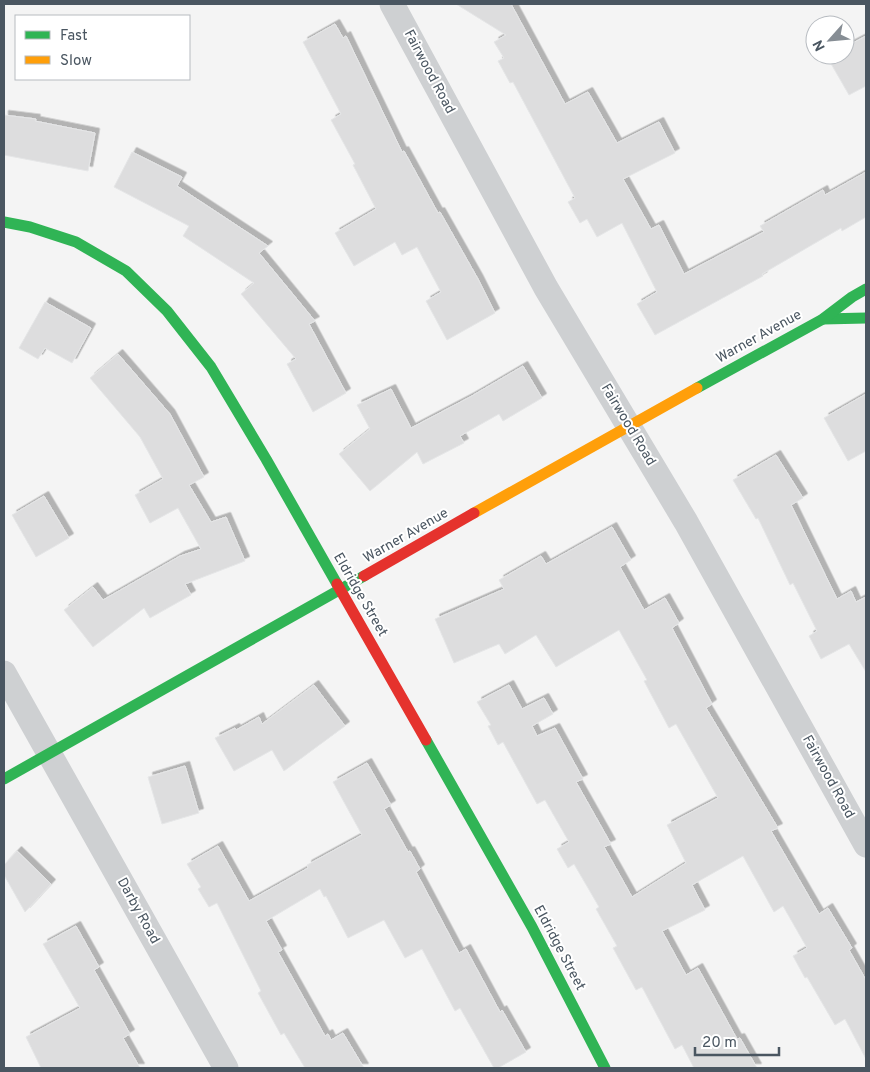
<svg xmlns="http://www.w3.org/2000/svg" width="870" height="1072" font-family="Overpass,sans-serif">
<defs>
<filter id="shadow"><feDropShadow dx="4.5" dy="-4.5" stdDeviation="0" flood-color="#0004"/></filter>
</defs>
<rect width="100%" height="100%" fill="#f4f4f4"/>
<g fill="#ddddde" stroke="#e5e6e7" filter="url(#shadow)">
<polygon points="456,4 511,4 565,104 588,92 617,143 659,122 675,153 623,179 651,229 659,225 684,274 764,232 760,226 823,190 825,195 866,172 866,217 842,231 841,228 762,274 763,276 655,335 637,304 657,292 622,223 597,237 587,219 580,223 568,202 575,198 513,82 510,83 498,61 504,58 494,42 506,35"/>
<polygon points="335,24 343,38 346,36 402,152 404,151 438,213 440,212 478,279 495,313 447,340 426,301 441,292 417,247 402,255 395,242 354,266 335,233 376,209 353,165 355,164 331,120 341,114 303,42"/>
<polygon points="866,36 866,86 849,95 826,55 845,55 845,41 847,46"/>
<polygon points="4,115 36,119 35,121 95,133 88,171 4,155"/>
<polygon points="132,152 182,177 177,186 268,246 259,253 315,321 309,324 346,393 313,412 287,364 296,359 241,294 254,283 183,236 189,226 114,187"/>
<polygon points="45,302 91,328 72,363 45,348 38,359 19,348"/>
<polygon points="118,354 170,414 204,477 189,485 211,522 226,517 245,561 185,584 191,595 150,618 144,608 93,647 64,610 93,587 103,600 180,556 201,549 178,508 150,523 135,495 163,479 140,437 90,378"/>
<polygon points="523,366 542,398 503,421 499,414 460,436 464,443 423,464 417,452 370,491 339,454 370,429 357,405 391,389 411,428 470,397"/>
<polygon points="866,394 866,451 848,461 824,418"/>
<polygon points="776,455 803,498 791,505 837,599 851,591 856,602 866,597 866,672 849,644 821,659 809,636 817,631 793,583 790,585 758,518 756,519 733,480"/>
<polygon points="44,496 69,538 36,557 12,515"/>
<polygon points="612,527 631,560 620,567 644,610 665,598 679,623 672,628 712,704 706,708 778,828 771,831 819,914 828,908 852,948 849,950 866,980 866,1059 845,1019 835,1025 807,977 805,978 793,956 807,948 783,906 774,912 743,856 692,885 705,910 662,931 686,975 698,968 737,1039 740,1038 757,1068 694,1068 682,1045 675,1049 642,987 636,990 613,948 617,946 596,909 599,907 574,864 568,868 557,849 569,842 545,800 537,804 503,742 498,745 488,726 491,725 477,702 509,685 522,709 544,698 553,714 532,726 537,736 555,728 583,779 576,782 611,844 604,847 632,897 686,863 667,825 718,798 676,724 669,728 644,681 647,680 619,630 556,667 536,635 505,654 499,644 454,663 435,619 504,589 499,580 541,556 546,564"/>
<polygon points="314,685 345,726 284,771 272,750 234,771 215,738 235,728 236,730 259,717 262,724"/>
<polygon points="367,763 391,805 384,809 408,852 410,851 420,869 416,872 459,953 466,949 500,1012 502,1010 526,1052 498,1068 494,1068 460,1008 455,1011 422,949 405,958 384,920 348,938 326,896 324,897 320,889 266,921 282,950 278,952 325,1036 328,1034 331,1040 343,1033 364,1068 305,1068 284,1033 281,1035 258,993 261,991 217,903 209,907 198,889 201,887 187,864 218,846 249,901 308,868 307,865 362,835 333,782"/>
<polygon points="185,766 199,813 162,824 148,777"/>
<polygon points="17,851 51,884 25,912 4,875 4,865"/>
<polygon points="76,926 99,967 94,970 130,1034 123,1038 140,1068 41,1068 26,1037 80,1008 43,944"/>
</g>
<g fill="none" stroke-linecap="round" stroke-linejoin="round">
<g stroke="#ced0d2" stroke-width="25">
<polyline points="392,4 546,288 686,522 866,845"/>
<polyline points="4,673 226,1068"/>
</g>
<g stroke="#30b455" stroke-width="11">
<polyline points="4,222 30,227 76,242 126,271 167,311 211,367 266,459 337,584"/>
<polyline points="823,319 866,318"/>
<polyline points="697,388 823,319 852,297 866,289"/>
<polyline points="426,740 532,927 605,1068"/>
<polyline points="4,779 364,576"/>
</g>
<polyline stroke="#ff9f0a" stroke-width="11" points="474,513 697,388"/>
<g stroke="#e5322d" stroke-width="11">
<polyline points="364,576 474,513"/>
<polyline points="337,584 426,740"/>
</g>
</g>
<g text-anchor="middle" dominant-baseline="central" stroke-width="4" stroke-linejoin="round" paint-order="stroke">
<g font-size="14" fill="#4a5661" stroke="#fff">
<text transform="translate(429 72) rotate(62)">Fairwood Road</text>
<text transform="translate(759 337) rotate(-29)">Warner Avenue</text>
<text transform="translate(628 425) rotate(59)">Fairwood Road</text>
<text transform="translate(406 536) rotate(-30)">Warner Avenue</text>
<text transform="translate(360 595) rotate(60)">Eldridge Street</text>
<text transform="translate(828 777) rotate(61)">Fairwood Road</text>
<text transform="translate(138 911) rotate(61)">Darby Road</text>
<text transform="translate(559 948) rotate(62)">Eldridge Street</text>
</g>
</g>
<rect width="870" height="1072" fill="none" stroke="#4a5661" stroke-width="10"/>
<rect x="15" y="15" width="175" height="65" fill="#ffffff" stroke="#b7bbc0"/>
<rect x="25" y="31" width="25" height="8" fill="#30b455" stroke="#b7bbc0"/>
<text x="60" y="40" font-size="15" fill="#4a5661">Fast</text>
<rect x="25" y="56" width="25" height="8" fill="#ff9f0a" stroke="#b7bbc0"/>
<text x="60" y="65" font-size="15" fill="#4a5661">Slow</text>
<g transform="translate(830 40) rotate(243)"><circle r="24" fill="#ffffff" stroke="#b7bbc0"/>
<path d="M0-4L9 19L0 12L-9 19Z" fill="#868d94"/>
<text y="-8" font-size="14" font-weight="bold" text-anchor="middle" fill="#4a5661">N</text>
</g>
<path d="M695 1047v8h84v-8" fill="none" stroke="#4a5661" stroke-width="2.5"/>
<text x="702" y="1047" font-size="15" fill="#4a5661" stroke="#ffffff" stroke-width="4" paint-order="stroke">20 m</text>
</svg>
